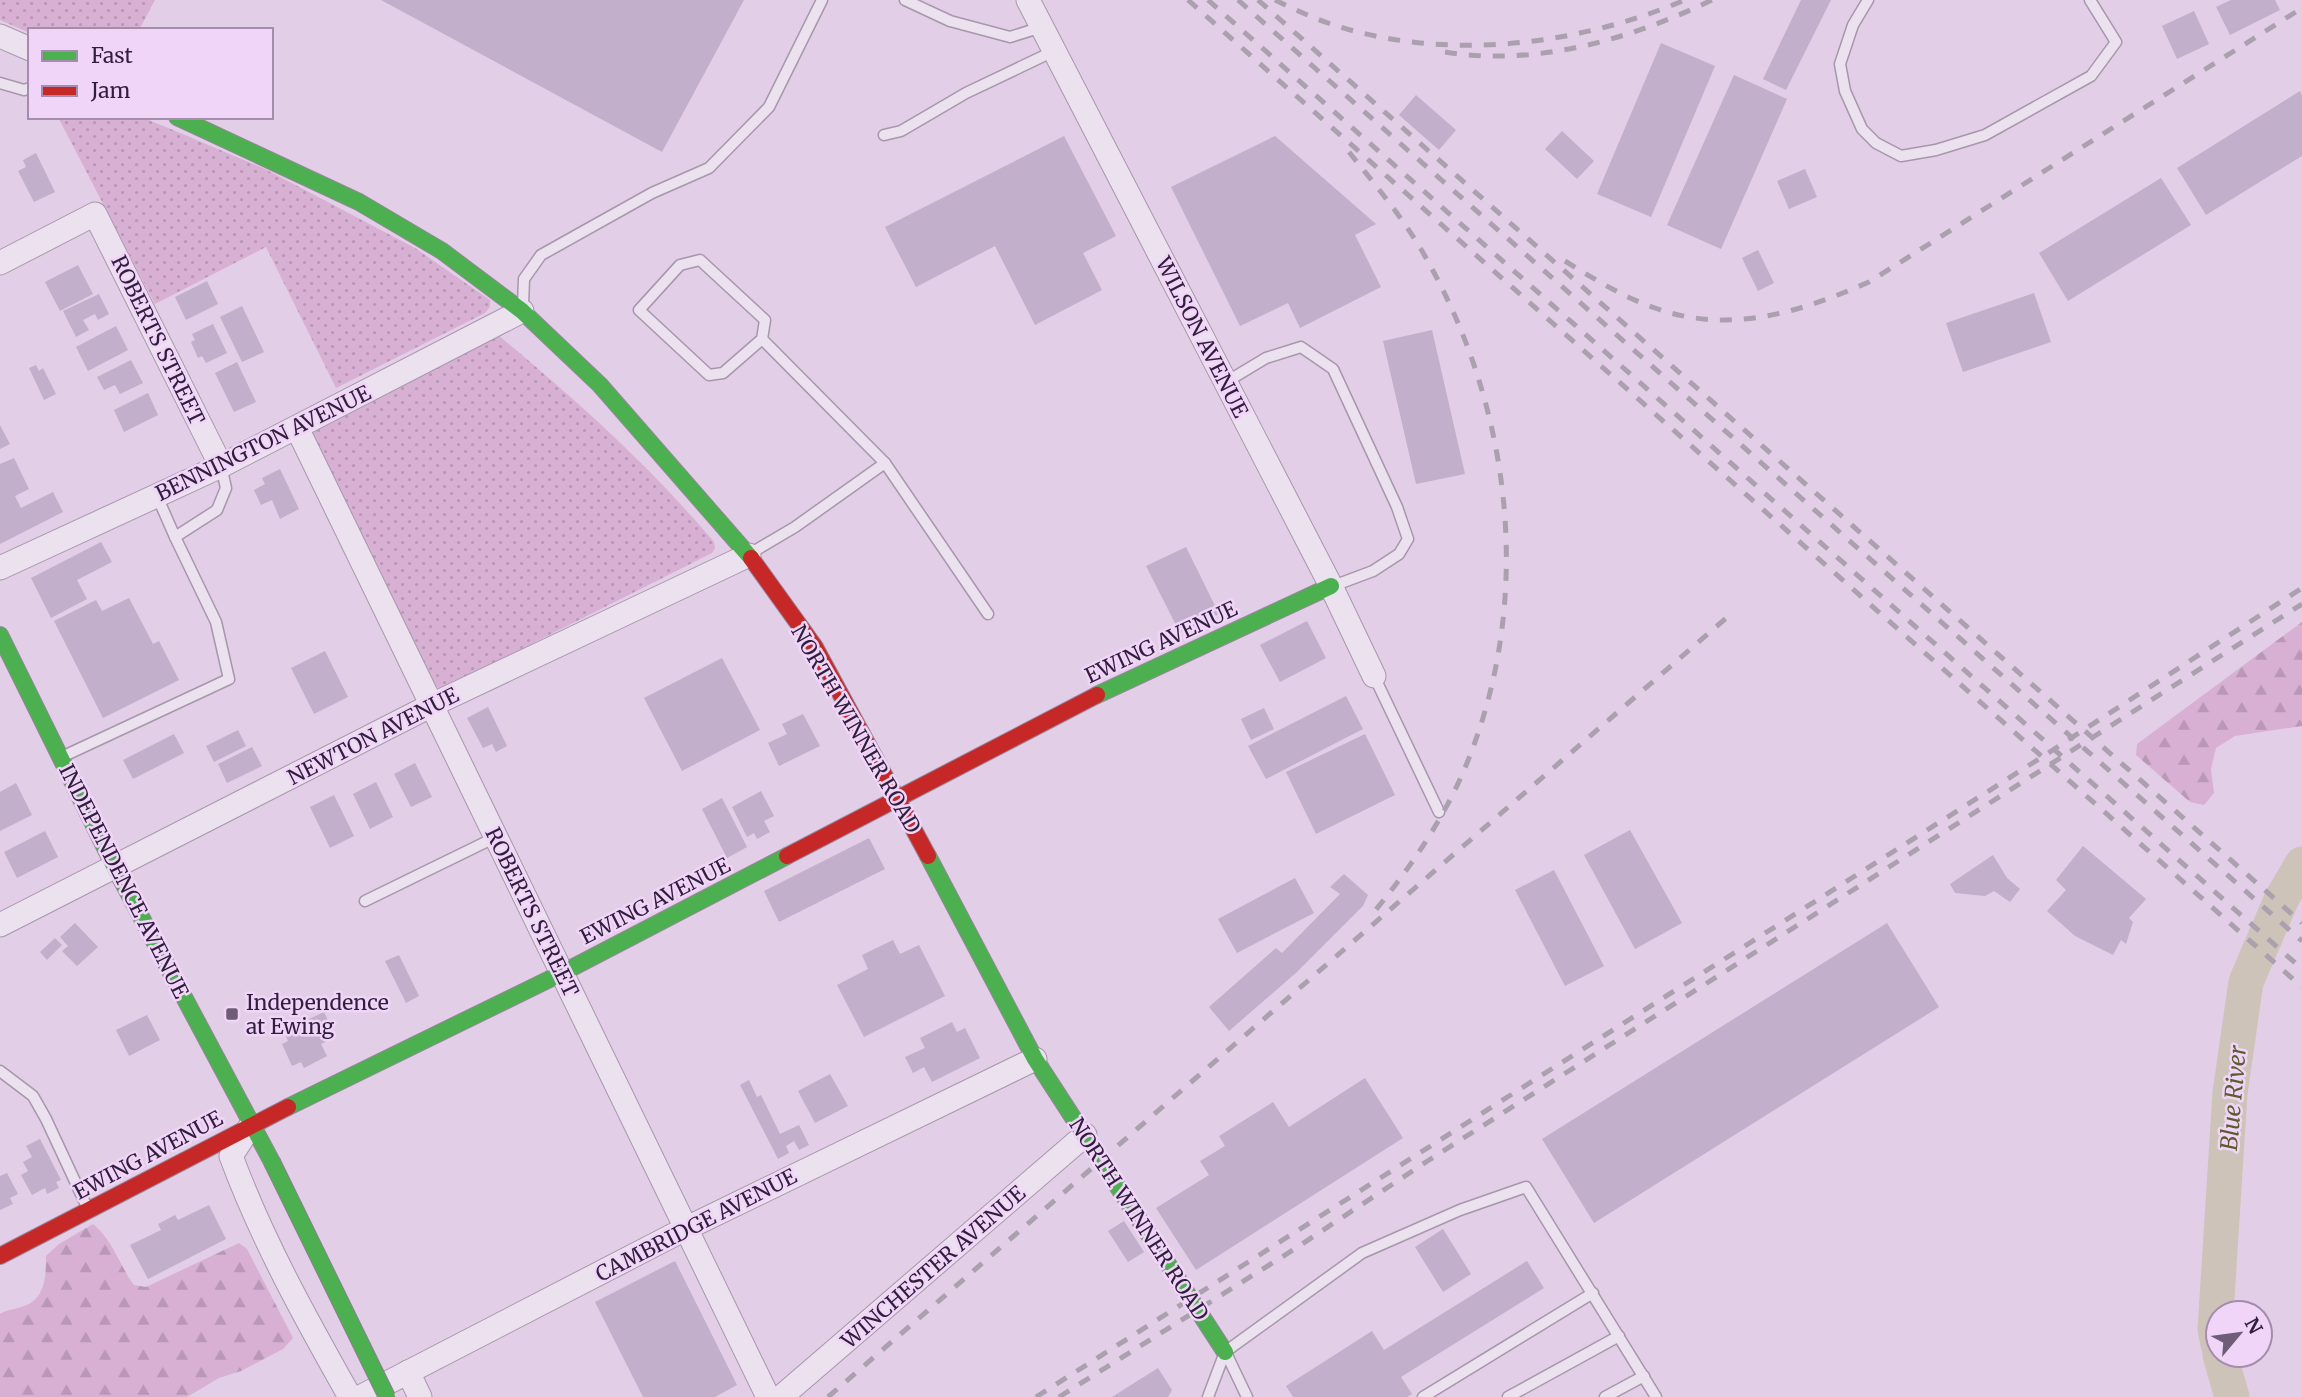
<svg xmlns="http://www.w3.org/2000/svg" width="2302" height="1397" font-family="Merriweather,serif">
<defs>
<pattern id="grass-dots" width="8" height="8" patternUnits="userSpaceOnUse" patternTransform="scale(1.75)"><rect width="8" height="8" fill="#d8b0d3"/><path d="M2 2h.1M6 6h.1" fill="none" stroke="#ba97b6" stroke-width="1.8" stroke-linecap="round"/></pattern>
<pattern id="forest-firs" width="22" height="20" patternUnits="userSpaceOnUse" patternTransform="scale(1.75)"><rect width="22" height="20" fill="#d8b0d3"/><path d="M5 1l3.5 6h-7zM16 11l3.5 6h-7z" fill="#ba97b6"/></pattern>
</defs>
<rect width="100%" height="100%" fill="#e2cee6"/>
<g fill="url(#grass-dots)">
<polygon points="0,0 155,0 139,30 30,30 30,33 0,20"/>
<polygon points="58,117 141,117 178,132 265,169 415,248 490,300 490,307 485,313 336,388 266,247 155,304"/>
<path d="M498 335C575 399 649 465 714 542L715 548 712 553 444 688H438L433 683 312 437 311 430Z"/>
</g>
<g fill="url(#forest-firs)">
<polygon points="2302,622 2302,726 2235,736 2216,748 2211,769 2214,793 2204,805 2190,802 2136,755 2137,744"/>
<path d="M93 1224C113 1240 119 1265 134 1285L146 1287 239 1243 247 1249 293 1338 283 1349 241 1371 219 1378 187 1397H0V1314C8 1309 18 1309 27 1305 46 1296 46 1274 46 1256L59 1244Z"/>
</g>
<g fill="none" stroke-linecap="round" stroke-linejoin="round">
<g stroke="#cdc3b9" stroke-width="35">
<polyline points="2218,1344 2215,1329 2230,1093 2246,982 2282,898 2302,864"/>
<polyline points="2220,1355 2232,1397"/>
</g>
</g>
<g fill="#c1afcb">
<polygon points="381,0 744,0 662,152"/>
<polygon points="1801,0 1831,0 1786,90 1763,79"/>
<polygon points="2231,0 2275,0 2280,10 2230,35 2216,7"/>
<polygon points="2194,11 2209,44 2177,59 2162,26"/>
<polygon points="1661,43 1715,66 1651,217 1597,194"/>
<polygon points="1734,75 1787,99 1721,249 1667,225"/>
<polygon points="2300,91 2302,95 2302,156 2206,215 2177,168"/>
<polygon points="1416,95 1456,130 1439,150 1399,115"/>
<polygon points="1562,131 1594,161 1577,179 1545,149"/>
<polygon points="1064,136 1116,236 1083,253 1102,290 1035,325 995,246 916,287 885,227"/>
<polygon points="1275,136 1376,224 1355,235 1381,287 1300,328 1288,303 1240,326 1171,187"/>
<polygon points="36,153 55,192 34,202 18,171 26,167 23,160"/>
<polygon points="1805,169 1817,197 1789,209 1777,181"/>
<polygon points="2161,178 2191,225 2068,301 2039,253"/>
<polygon points="1758,250 1774,283 1758,291 1742,258"/>
<polygon points="78,265 93,294 60,311 45,282"/>
<polygon points="207,281 218,304 186,320 175,297"/>
<polygon points="2034,293 2051,342 1963,372 1946,323"/>
<polygon points="99,294 109,314 98,320 95,314 83,320 89,330 76,337 63,311"/>
<polygon points="242,306 264,352 242,362 220,317"/>
<polygon points="213,324 227,353 206,363 202,356 198,358 191,342 195,340 192,334"/>
<polygon points="116,326 128,350 88,371 76,347"/>
<polygon points="1432,330 1465,474 1416,484 1383,341"/>
<polygon points="131,360 143,383 120,394 115,385 104,390 97,377"/>
<polygon points="237,362 256,402 234,412 215,373"/>
<polygon points="36,365 39,371 43,368 56,394 44,400 29,368"/>
<polygon points="148,393 158,415 124,432 114,410"/>
<polygon points="0,425 10,444 0,449"/>
<polygon points="14,458 29,489 15,496 21,508 53,492 63,512 0,544 0,464"/>
<polygon points="280,469 299,509 280,519 272,500 261,505 254,490 265,484 262,478"/>
<polygon points="101,542 112,562 77,580 87,599 51,618 31,578"/>
<polygon points="1186,547 1219,614 1180,633 1146,566"/>
<polygon points="129,598 153,644 159,641 179,680 103,718 54,621 96,600 102,611"/>
<polygon points="1307,621 1326,658 1280,682 1260,645"/>
<polygon points="325,651 348,697 314,714 291,668"/>
<polygon points="722,658 760,730 682,771 644,698"/>
<polygon points="1346,696 1363,729 1266,779 1248,746"/>
<polygon points="488,707 507,746 496,752 492,744 483,748 467,718"/>
<polygon points="1264,708 1274,729 1251,740 1241,719"/>
<polygon points="803,714 820,746 779,766 768,743 787,734 782,724"/>
<polygon points="238,730 246,746 214,762 206,746"/>
<polygon points="174,734 184,753 133,779 123,760"/>
<polygon points="1365,734 1395,795 1316,834 1286,772"/>
<polygon points="252,747 262,766 227,783 218,764"/>
<polygon points="415,763 432,797 411,807 394,774"/>
<polygon points="376,782 393,817 370,829 353,794"/>
<polygon points="16,783 32,815 0,831 0,792"/>
<polygon points="761,791 774,816 764,821 770,832 757,839 754,833 747,837 732,807"/>
<polygon points="334,795 354,836 330,848 310,807"/>
<polygon points="722,798 747,847 727,858 702,809"/>
<polygon points="1630,830 1682,923 1635,949 1584,855"/>
<polygon points="45,831 58,857 17,878 4,852"/>
<polygon points="869,838 885,869 779,922 764,891"/>
<polygon points="2083,846 2146,899 2129,918 2133,922 2126,944 2121,940 2113,955 2075,936 2047,911 2066,890 2056,880"/>
<polygon points="1993,855 2007,878 2020,889 2010,902 1994,891 1985,896 1955,893 1950,884"/>
<polygon points="1554,870 1604,966 1565,986 1515,890"/>
<polygon points="1344,874 1368,895 1363,906 1297,972 1229,1031 1209,1007 1276,948 1282,953 1340,894 1330,887"/>
<polygon points="1295,878 1314,913 1237,953 1218,919"/>
<polygon points="75,923 98,947 77,966 62,951 68,946 60,937"/>
<polygon points="1887,923 1939,1007 1594,1223 1542,1139"/>
<polygon points="55,938 62,945 47,960 40,952"/>
<polygon points="893,940 900,954 919,945 945,996 864,1037 837,985 868,969 862,955"/>
<polygon points="399,955 419,996 406,1003 385,961"/>
<polygon points="324,1012 336,1037 321,1044 327,1056 304,1068 301,1062 292,1066 282,1044 288,1041 284,1031"/>
<polygon points="147,1015 160,1040 129,1056 116,1030"/>
<polygon points="952,1022 957,1032 965,1028 980,1058 932,1082 924,1067 913,1073 905,1057 925,1048 920,1038"/>
<polygon points="830,1074 848,1106 815,1123 798,1091"/>
<polygon points="1365,1078 1403,1138 1196,1270 1156,1208 1209,1175 1200,1161 1225,1146 1219,1136 1273,1102 1289,1127"/>
<polygon points="749,1080 757,1097 761,1095 780,1134 799,1125 809,1145 799,1150 794,1141 786,1146 789,1153 778,1159 740,1085"/>
<polygon points="40,1139 61,1180 56,1182 59,1188 47,1194 45,1188 32,1195 21,1175 28,1171 23,1162 32,1157 26,1146"/>
<polygon points="7,1173 18,1194 10,1198 13,1204 0,1210 0,1176"/>
<polygon points="209,1205 226,1239 148,1279 130,1245 161,1230 158,1224 175,1215 178,1220"/>
<polygon points="1124,1221 1144,1252 1128,1262 1108,1231"/>
<polygon points="1443,1229 1471,1274 1443,1292 1415,1247"/>
<polygon points="675,1261 737,1385 715,1397 643,1397 595,1302"/>
<polygon points="1527,1261 1544,1288 1401,1377 1412,1394 1407,1397 1293,1397 1286,1386 1372,1331 1384,1350"/>
<polygon points="1158,1368 1172,1390 1168,1397 1112,1397"/>
</g>
<g fill="none" stroke-linecap="round" stroke-linejoin="round">
<g stroke="#a797ac" stroke-width="13">
<g id="lane">
<polyline points="905,0 950,21 1010,37 1042,27"/>
<polyline points="1868,0 1853,25 1840,64 1845,91 1862,129 1876,143 1901,156 1936,150 1985,135 2091,76 2116,42 2090,0"/>
<polyline points="0,83 24,90 30,88"/>
<polyline points="884,135 901,131 966,93 1054,51"/>
<polyline points="523,305 524,279 541,255 652,193 709,168 769,107 822,0"/>
<polyline points="762,339 723,373 709,375 639,310 680,265 700,260 765,320 762,339 885,463"/>
<polyline points="1226,382 1266,358 1301,347 1333,369 1397,507 1408,539 1399,554 1373,571 1333,586"/>
<polyline points="157,496 175,537 217,510 226,488 221,466"/>
<polyline points="751,553 795,527 885,463 988,614"/>
<polyline points="1374,676 1439,812"/>
<polyline points="66,755 229,679 216,622 175,537"/>
<polyline points="365,901 496,837"/>
<polyline points="0,1071 33,1096 46,1119 87,1207"/>
<polyline points="1227,1355 1247,1397"/>
<polyline points="1208,1397 1225,1352 1362,1253 1460,1210 1526,1187 1656,1397"/>
<polyline points="1423,1397 1593,1293"/>
<polyline points="1508,1397 1619,1336"/>
<polyline points="1605,1397 1644,1376"/>
</g>
</g>
<g stroke="#a797ac" stroke-width="25">
<g id="street">
<polyline points="1028,0 1331,586 1374,676"/>
<polyline points="0,36 30,49"/>
<polyline points="0,263 95,214 221,466"/>
<polyline points="297,428 768,1397"/>
<polyline points="0,568 221,466 522,311"/>
<polyline points="0,925 432,705 749,555"/>
<path d="M250 1127 231 1156C262 1240 306 1319 350 1397"/>
<polyline points="408,1372 420,1397"/>
<polyline points="360,1397 685,1229 1035,1059"/>
<polyline points="781,1397 1085,1135"/>
</g>
</g>
<g stroke="#96879b" stroke-width="18">
<g id="fast">
<polyline points="177,117 359,202 442,251 522,311 600,385 751,558"/>
<polyline points="0,635 114,866 272,1162"/>
<polyline points="1097,695 1331,586"/>
<polyline points="928,856 1035,1059 1225,1352"/>
<polyline points="288,1107 562,973 787,856"/>
</g>
</g>
<g stroke="#96879b" stroke-width="18">
<g id="jam">
<polyline points="751,558 815,647 928,856"/>
<polyline points="787,856 1097,695"/>
<polyline points="0,1256 288,1107"/>
</g>
</g>
<use href="#lane" stroke="#ece1ee" stroke-width="10"/>
<use href="#street" stroke="#ece1ee" stroke-width="23"/>
<use href="#fast" stroke="#4caf50" stroke-width="16"/>
<use href="#jam" stroke="#c62828" stroke-width="16"/>
<g stroke="#aba1ae" stroke-width="5" stroke-dasharray="12 12" stroke-linecap="butt">
<polyline points="1188,0 2302,987"/>
<polyline points="1208,0 2302,969"/>
<polyline points="1238,0 2302,941"/>
<polyline points="1258,0 2302,923"/>
<path d="M1275 0C1296 10 1317 20 1340 27 1452 61 1578 45 1685 0"/>
<path d="M1445 52C1536 67 1631 39 1712 0"/>
<path d="M1349 152C1376 186 1405 220 1426 258 1515 415 1535 610 1461 777 1438 828 1405 875 1369 918"/>
<path d="M1565 261C1594 279 1623 297 1655 308 1729 335 1801 312 1869 282L2302 8"/>
<polyline points="828,1397 1732,613"/>
<polyline points="1036,1397 2042,757 2302,588"/>
<polyline points="1059,1397 1293,1250 1429,1160 2302,604"/>
</g>
<g stroke="#8c7e91" stroke-width="18" stroke-linecap="butt">
<polyline id="fast-bridge" points="272,1162 387,1397"/>
</g>
<use href="#fast-bridge" stroke="#4caf50" stroke-width="16"/>
</g>
<rect fill="#6e5c78" stroke="#f1d5f8" stroke-width="2.5" x="225" y="1007" width="14" height="14" rx="3.5"/>
<g text-anchor="middle" dominant-baseline="central" stroke-width="5" stroke-linejoin="round" paint-order="stroke">
<g font-size="21" fill="#301e3d" stroke="#f1d5f8">
<text transform="translate(1202 337) rotate(63)">WILSON AVENUE</text>
<text transform="translate(158 340) rotate(64)">ROBERTS STREET</text>
<text transform="translate(263 443) rotate(-26)">BENNINGTON AVENUE</text>
<text transform="translate(1161 642) rotate(-25)">EWING AVENUE</text>
<text transform="translate(856 729) rotate(60)">NORTH WINNER ROAD</text>
<text transform="translate(373 736) rotate(-27)">NEWTON AVENUE</text>
<text transform="translate(124 881) rotate(63)">INDEPENDENCE AVENUE</text>
<text transform="translate(655 901) rotate(-27)">EWING AVENUE</text>
<text transform="translate(532 912) rotate(64)">ROBERTS STREET</text>
<text transform="translate(148 1155) rotate(-28)">EWING AVENUE</text>
<text transform="translate(1139 1219) rotate(57)">NORTH WINNER ROAD</text>
<text transform="translate(696 1225) rotate(-27)">CAMBRIDGE AVENUE</text>
<text transform="translate(933 1267) rotate(-41)">WINCHESTER AVENUE</text>
</g>
<g font-size="21" fill="#301e3d" stroke="#f1d5f8" text-anchor="start">
<text x="246" y="1002">Independence<tspan x="246" dy="24">at Ewing</tspan></text>
</g>
<g font-size="23" font-style="italic" fill="#5b5d2c" stroke="#f1d5f8">
<text transform="translate(2233 1098) rotate(-85)">Blue River</text>
</g>
</g>
<rect x="28" y="28" width="245" height="91" fill="#f1d5f8" stroke="#a48cad" stroke-width="2"/>
<rect x="42" y="51" width="35" height="10" fill="#4caf50" stroke="#a48cad" stroke-width="2"/>
<text x="91" y="63" font-size="21" fill="#301e3d">Fast</text>
<rect x="42" y="86" width="35" height="10" fill="#c62828" stroke="#a48cad" stroke-width="2"/>
<text x="91" y="98" font-size="21" fill="#301e3d">Jam</text>
<g transform="translate(2239 1334) rotate(61)"><circle r="33" fill="#f1d5f8" stroke="#a48cad" stroke-width="2"/>
<path d="M0-5L12 26L0 18L-12 26Z" fill="#6e5c78"/>
<text y="-10" font-size="19" font-weight="bold" text-anchor="middle" fill="#301e3d">N</text>
</g>
</svg>
